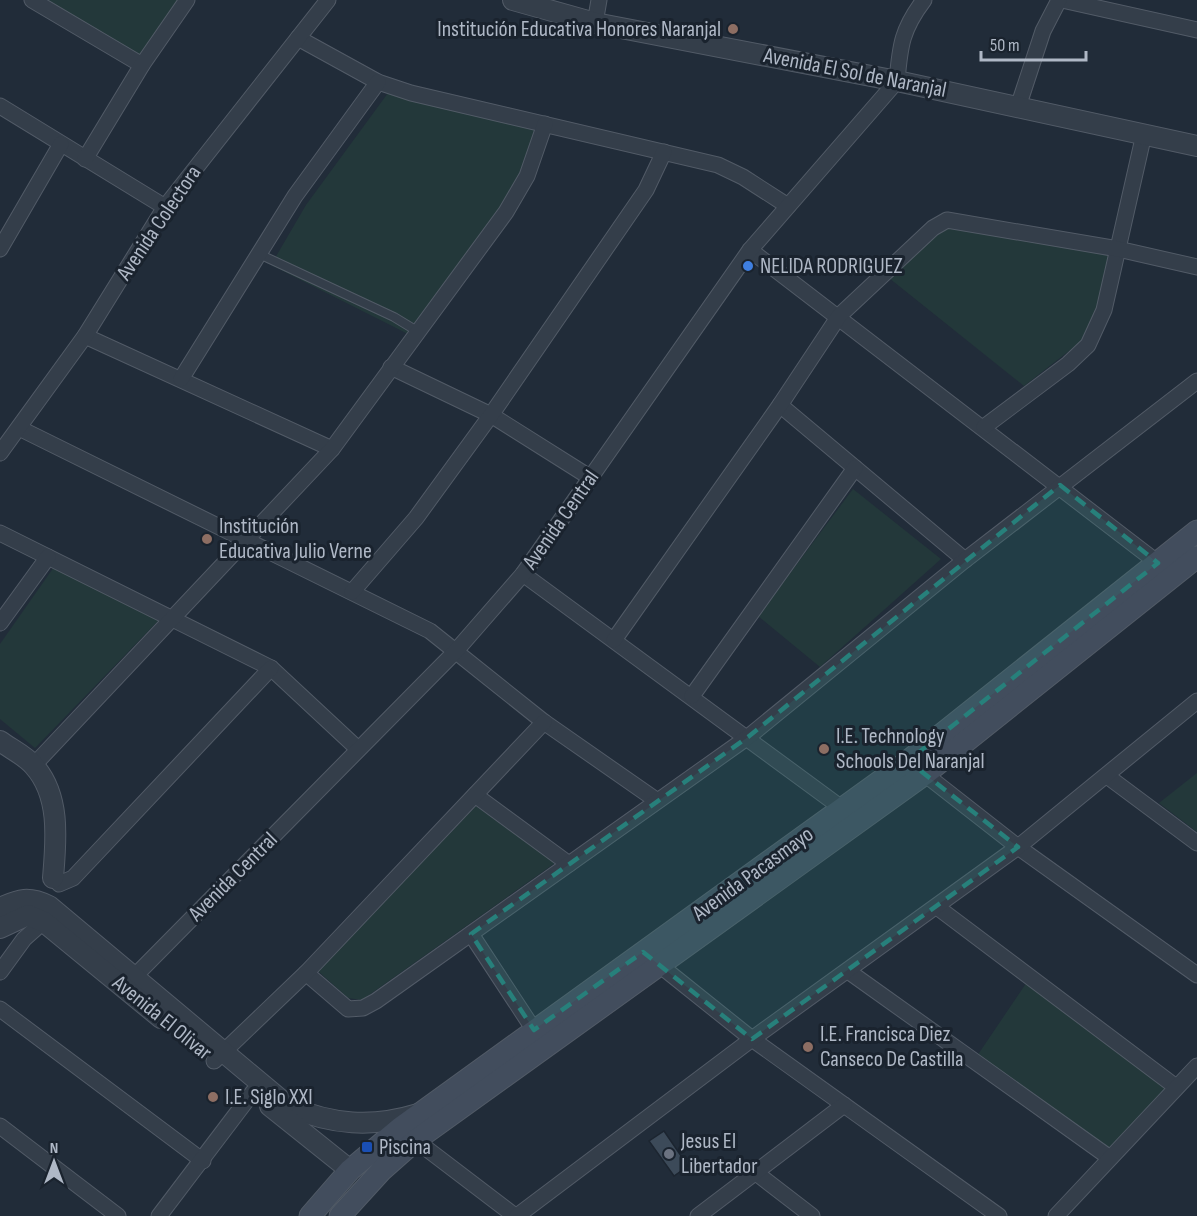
<svg xmlns="http://www.w3.org/2000/svg" width="1197" height="1216" font-family="'Sofia Sans Condensed',sans-serif">
<rect width="100%" height="100%" fill="#212c39"/>
<g fill="#23383a">
<polygon points="43,0 180,0 142,57"/>
<polygon points="388,93 535,130 521,171 499,210 408,334 271,265 306,205"/>
<polygon points="947,228 1110,253 1098,309 1083,340 1024,386 889,278 936,234"/>
<polygon points="853,489 941,559 820,667 758,616"/>
<polygon points="54,567 160,619 35,748 0,719 0,644"/>
<polygon points="1197,773 1197,832 1159,803"/>
<polygon points="476,806 555,863 362,1000 348,998 318,971"/>
<polygon points="1027,982 1166,1088 1109,1150 977,1056"/>
</g>
<polygon fill="#3c4a59" stroke="#1c2530" stroke-width="1.5" points="664,1131 688,1166 674,1176 649,1141"/>
<g fill="none" stroke-linecap="round" stroke-linejoin="round">
<g stroke="#525b67" stroke-width="10">
<polyline id="service" points="259,254 394,317 417,331"/>
</g>
<g stroke="#525b67" stroke-width="17">
<g id="minor">
<polyline points="32,0 142,65"/>
<polyline points="1062,0 1197,30"/>
<polyline points="595,23 599,0"/>
<polyline points="298,38 378,82 411,93 718,165 743,177 788,206"/>
<polyline points="0,106 165,207"/>
<polyline points="1018,107 1043,31 1059,0"/>
<polyline points="85,159 142,65 187,0"/>
<polyline points="0,249 61,144"/>
<polyline points="750,250 1158,563"/>
<polyline points="85,336 332,449"/>
<polyline points="391,367 491,415 591,478"/>
<polyline points="181,379 295,196 378,82"/>
<polyline points="780,405 965,560"/>
<polyline points="984,427 1068,364 1088,345 1104,310 1144,134"/>
<polyline points="19,428 430,631 544,722 656,800"/>
<polyline points="0,453 85,336 165,207 328,0"/>
<polyline points="0,533 271,668 358,749"/>
<polyline points="523,574 843,809"/>
<polyline points="352,592 416,518 491,415 646,190 664,152"/>
<polyline points="0,623 48,557"/>
<polyline points="614,640 780,405 839,316 933,228 947,220 1118,249 1197,267"/>
<polyline points="692,696 855,468"/>
<polyline points="34,765 332,449 506,212 527,176 545,124"/>
<polyline points="917,768 1018,847 1197,975"/>
<polyline points="1107,776 1197,843"/>
<polyline points="475,795 569,864"/>
<polyline points="59,884 73,878 271,668"/>
<polyline points="937,907 1176,1087"/>
<polyline points="471,934 534,1030"/>
<polyline points="652,959 752,1039 999,1216"/>
<polyline points="848,971 1110,1158"/>
<polyline points="0,972 24,939 50,916"/>
<polyline points="306,973 348,1009 363,1008 376,1001 748,737 965,560 1197,381"/>
<path d="M126 985 455 652 523 574 750 250 897 81C900 45 902 29 924 0"/>
<polyline points="0,1009 203,1161"/>
<polyline points="214,1061 306,973 544,722"/>
<polyline points="0,1126 118,1216"/>
<polyline points="410,1136 515,1216"/>
<polyline points="755,1172 812,1216"/>
<polyline points="159,1216 253,1092"/>
<polyline points="517,1216 752,1039 1018,847 1197,701"/>
<polyline points="698,1216 844,1105"/>
<polyline points="1056,1216 1197,1066"/>
</g>
</g>
<g stroke="#525b67" stroke-width="22">
<g id="tertiary">
<polyline points="513,0 595,23 897,81 1197,146"/>
<path d="M0 741C11 749 26 756 34 766 61 796 56 841 53 878"/>
<path d="M0 908C19 899 29 896 49 906L288 1106C332 1125 372 1128 418 1114"/>
<polyline points="0,928 28,915 44,922 161,1018"/>
<polyline points="270,1106 350,1170"/>
</g>
</g>
<g stroke="#525b67" stroke-width="23">
<g id="secondary">
<polyline points="310,1216 350,1170 400,1128 908,761 1197,531"/>
<polyline points="340,1216 381,1171 416,1140 925,774 1197,557"/>
</g>
</g>
<use href="#service" stroke="#343e4a" stroke-width="8"/>
<use href="#minor" stroke="#343e4a" stroke-width="15"/>
<use href="#tertiary" stroke="#343e4a" stroke-width="20"/>
<use href="#secondary" stroke="#424d5d" stroke-width="21"/>
</g>
<path fill="#27807b" fill-opacity="0.2" stroke="#27807b" stroke-width="4.5" stroke-dasharray="12 8" stroke-linejoin="round" d="M1060 485 1158 563 908 761 1018 847 752 1039 643 952 534 1030 471 934 748 737Z"/>
<g fill="#8d6e63" stroke="#1a232e" stroke-width="2">
<circle cx="733" cy="29" r="6"/>
<circle cx="207" cy="539" r="6"/>
<circle cx="824" cy="749" r="6"/>
<circle cx="808" cy="1047" r="6"/>
<circle cx="213" cy="1097" r="6"/>
</g>
<circle fill="#3f7fe0" stroke="#1a232e" stroke-width="2" cx="748" cy="266" r="6"/>
<rect fill="#1a4fb4" stroke="#1a232e" stroke-width="2" x="361" y="1141" width="12" height="12" rx="3"/>
<circle fill="#6b7280" stroke="#1a232e" stroke-width="2" cx="669" cy="1154" r="6"/>
<g text-anchor="middle" dominant-baseline="central" stroke-width="6" stroke-linejoin="round" paint-order="stroke">
<g font-size="22" fill="#afb8c6" stroke="#1a232e" text-anchor="start">
<text x="721" y="29" text-anchor="end">Institución Educativa Honores Naranjal</text>
<text x="760" y="266">NELIDA RODRIGUEZ</text>
<text x="219" y="526">Institución<tspan x="219" dy="25">Educativa Julio Verne</tspan></text>
<text x="836" y="736">I.E. Technology<tspan x="836" dy="25">Schools Del Naranjal</tspan></text>
<text x="820" y="1034">I.E. Francisca Diez<tspan x="820" dy="25">Canseco De Castilla</tspan></text>
<text x="225" y="1097">I.E. Siglo XXI</text>
<text x="681" y="1141">Jesus El<tspan x="681" dy="25">Libertador</tspan></text>
<text x="379" y="1147">Piscina</text>
</g>
<g font-size="22" fill="#afb8c6" stroke="#1a232e">
<text transform="translate(855 73) rotate(11)">Avenida El Sol de Naranjal</text>
<text transform="translate(159 223) rotate(-56)">Avenida Colectora</text>
<text transform="translate(561 520) rotate(-55)">Avenida Central</text>
<text transform="translate(753 874) rotate(-36)">Avenida Pacasmayo</text>
<text transform="translate(233 877) rotate(-45)">Avenida Central</text>
<text transform="translate(162 1018) rotate(39)">Avenida El Olivar</text>
</g>
</g>
<g transform="translate(54 1162)" stroke="#1a232e" stroke-width="4.5" paint-order="stroke">
<path d="M0-4.5L10 22L0 15L-10 22Z" fill="#afb8c6"/>
<text y="-9" font-size="16" font-weight="bold" text-anchor="middle" fill="#afb8c6">N</text>
</g>
<path d="M981 51v9h105v-9" fill="none" stroke="#afb8c6" stroke-width="3"/>
<text x="990" y="51" font-size="18" fill="#afb8c6" stroke="#1a232e" stroke-width="4.5" paint-order="stroke">50 m</text>
</svg>
